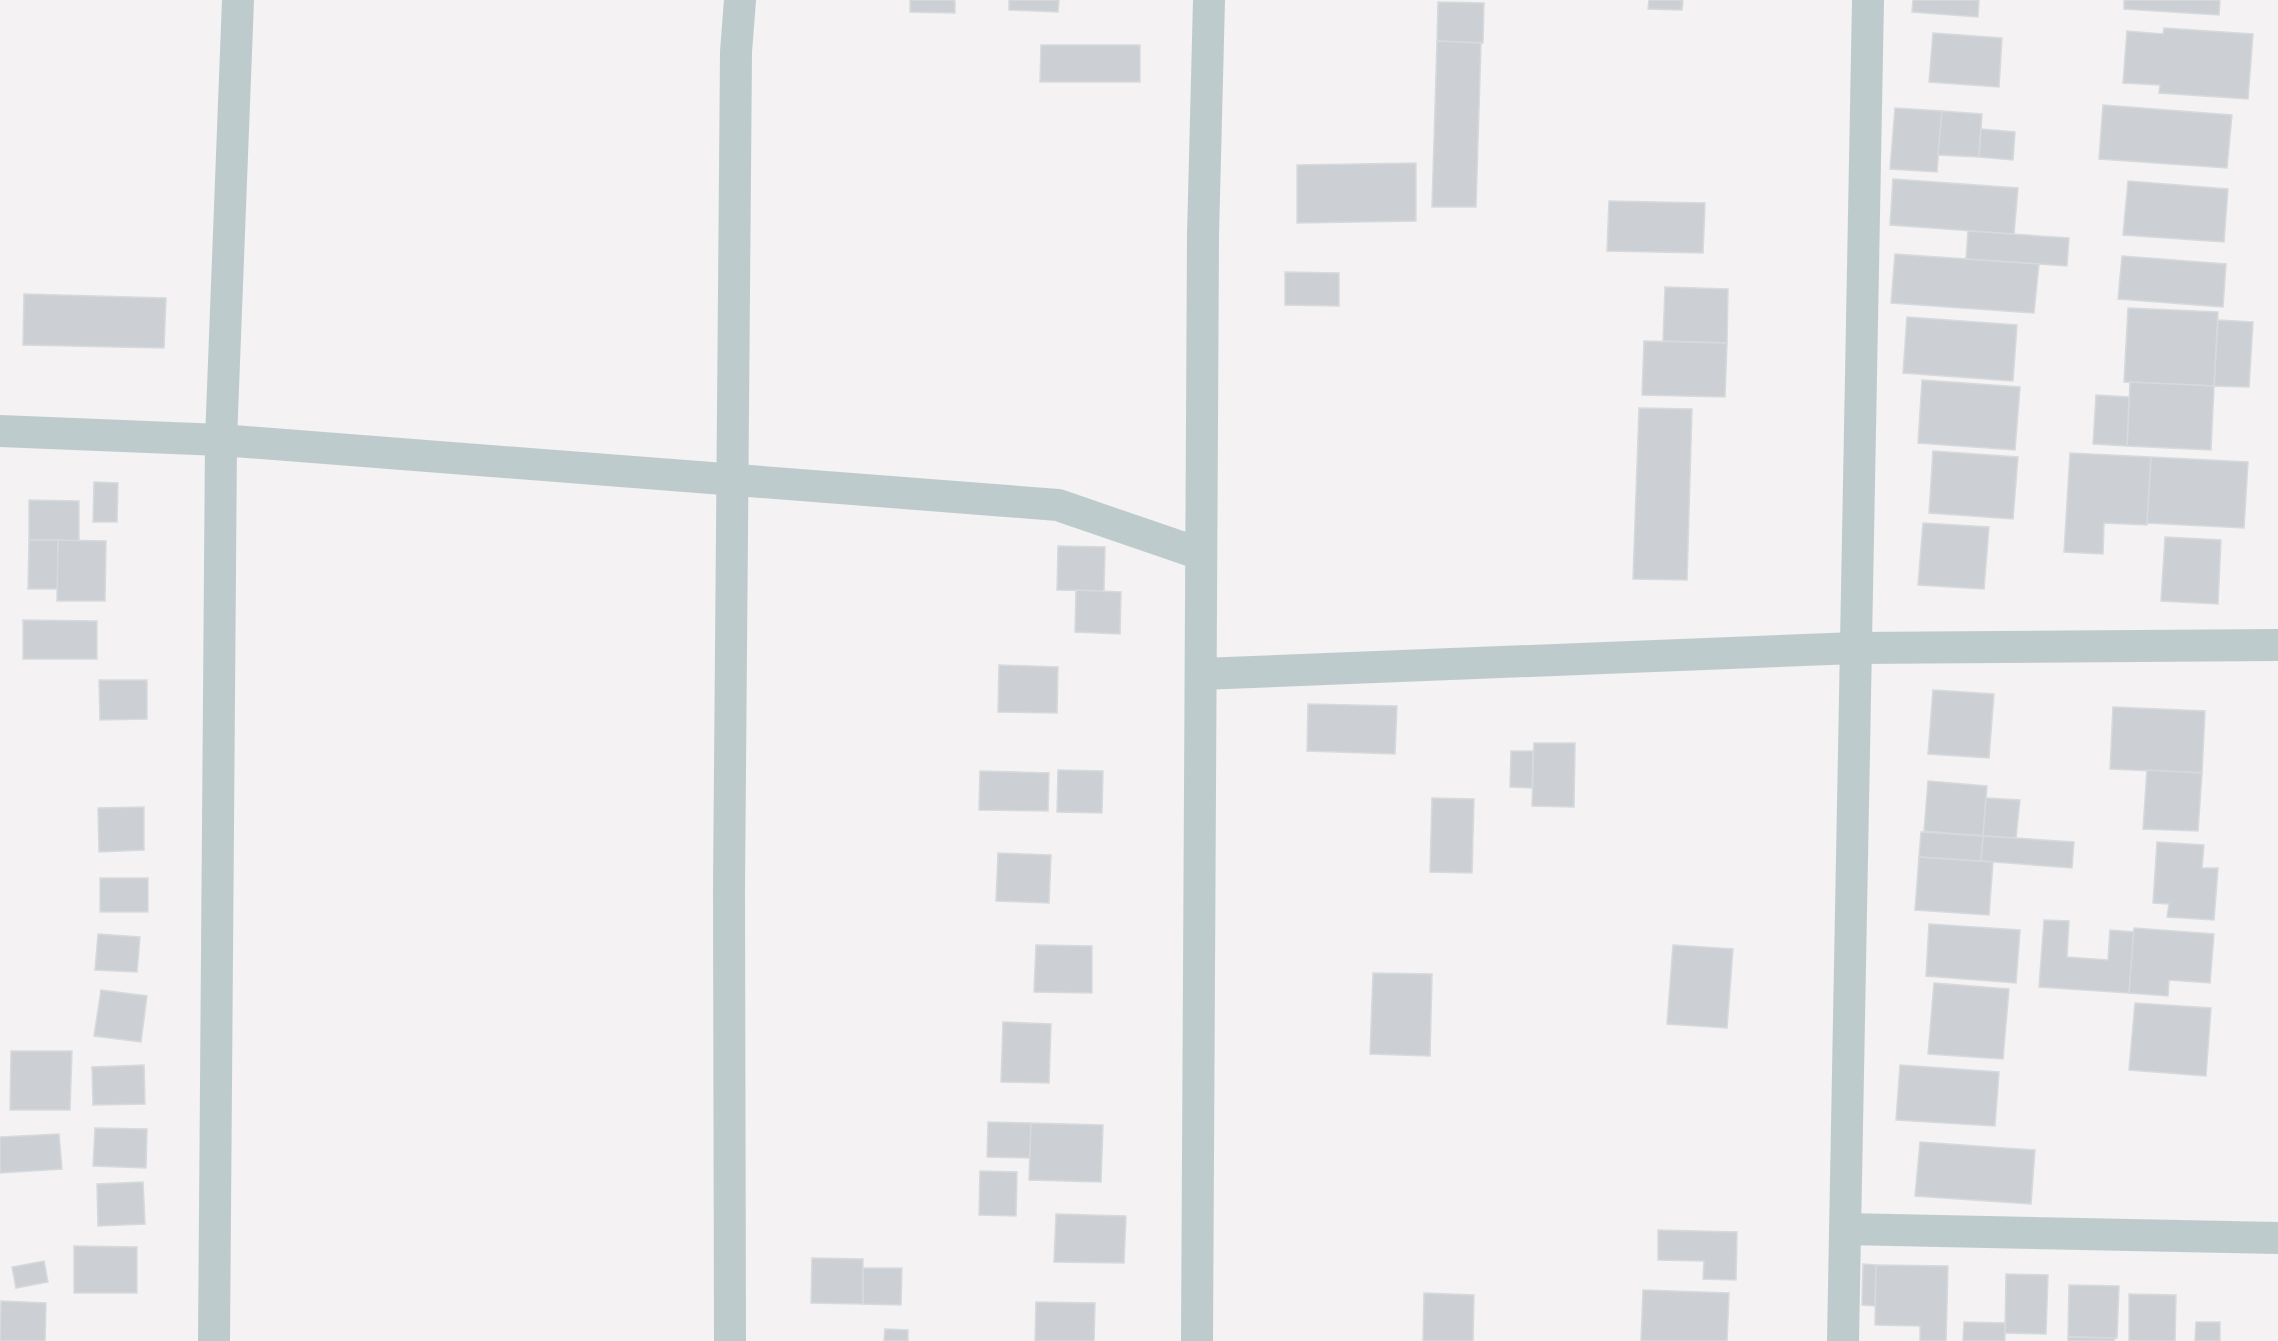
<svg xmlns="http://www.w3.org/2000/svg" width="2278" height="1341" font-family="'Varela Round',sans-serif">
<rect width="100%" height="100%" fill="#f4f2f2"/>
<g fill="#ccd0d4" stroke="#d6dadd" stroke-width="1.5">
<polygon points="910,0 955,0 955,13 910,12"/>
<polygon points="1009,0 1059,0 1058,12 1009,10"/>
<polygon points="1649,0 1683,0 1682,10 1648,9"/>
<polygon points="1913,0 1979,0 1978,17 1912,12"/>
<polygon points="2124,0 2220,0 2219,15 2124,9"/>
<polygon points="1438,2 1484,3 1483,43 1437,41"/>
<polygon points="2164,28 2253,34 2248,99 2159,93 2160,85 2123,83 2127,31 2163,34"/>
<polygon points="1933,33 2002,38 1999,87 1929,82"/>
<polygon points="1437,41 1481,43 1476,207 1432,207"/>
<polygon points="1041,45 1140,45 1140,82 1040,82"/>
<polygon points="2103,105 2232,115 2227,168 2099,159"/>
<polygon points="1895,108 1942,111 1937,172 1890,169"/>
<polygon points="1942,111 1982,114 1979,157 1938,155"/>
<polygon points="1981,129 2015,132 2013,160 1979,157"/>
<polygon points="1416,163 1416,221 1297,223 1297,165"/>
<polygon points="1893,179 2018,188 2014,234 1890,225"/>
<polygon points="2128,181 2228,189 2224,242 2123,235"/>
<polygon points="1609,201 1705,203 1703,253 1607,251"/>
<polygon points="1968,231 2069,238 2067,266 1966,259"/>
<polygon points="1895,254 2039,264 2034,313 1891,303"/>
<polygon points="2122,256 2226,264 2223,307 2118,299"/>
<polygon points="1285,272 1339,273 1339,306 1285,305"/>
<polygon points="1665,287 1728,289 1727,343 1663,341"/>
<polygon points="24,294 166,298 164,348 23,345"/>
<polygon points="2128,308 2218,312 2214,386 2124,382"/>
<polygon points="1907,317 2017,325 2013,381 1903,373"/>
<polygon points="2218,320 2253,322 2249,387 2214,386"/>
<polygon points="1644,341 1727,343 1725,397 1642,395"/>
<polygon points="1922,380 2020,387 2015,450 1918,443"/>
<polygon points="2130,382 2214,386 2211,450 2127,446"/>
<polygon points="2096,395 2129,397 2127,446 2093,444"/>
<polygon points="1639,408 1692,409 1687,580 1633,579"/>
<polygon points="1933,451 2018,457 2013,519 1929,513"/>
<polygon points="2070,453 2151,457 2147,525 2104,523 2103,554 2064,552"/>
<polygon points="2151,457 2248,462 2244,528 2147,523"/>
<polygon points="94,482 118,483 117,522 93,522"/>
<polygon points="29,500 79,501 79,541 29,540"/>
<polygon points="1923,523 1989,527 1984,589 1918,585"/>
<polygon points="2165,537 2221,540 2218,604 2161,601"/>
<polygon points="29,540 58,540 58,589 28,589"/>
<polygon points="58,540 106,541 105,601 57,601"/>
<polygon points="1058,546 1105,547 1104,591 1057,590"/>
<polygon points="1076,590 1121,592 1120,634 1075,632"/>
<polygon points="23,620 97,621 97,659 23,659"/>
<polygon points="999,665 1058,667 1057,713 998,712"/>
<polygon points="99,680 147,680 147,719 100,720"/>
<polygon points="1933,690 1994,694 1989,758 1928,754"/>
<polygon points="1308,704 1397,706 1395,754 1307,751"/>
<polygon points="2113,707 2205,711 2202,773 2110,769"/>
<polygon points="1534,743 1575,743 1574,807 1532,806"/>
<polygon points="1511,751 1533,751 1532,788 1510,787"/>
<polygon points="1058,770 1103,771 1102,813 1057,812"/>
<polygon points="2147,770 2202,773 2198,831 2143,829"/>
<polygon points="980,771 1049,773 1048,811 979,810"/>
<polygon points="1928,781 1987,786 1983,836 1924,831"/>
<polygon points="1432,798 1474,799 1472,873 1430,872"/>
<polygon points="1986,798 2020,800 2016,838 1983,836"/>
<polygon points="144,807 144,850 99,852 98,808"/>
<polygon points="1921,832 1983,836 1981,861 1919,857"/>
<polygon points="1983,836 2074,842 2072,868 1981,861"/>
<polygon points="2157,842 2204,845 2202,868 2218,868 2214,920 2167,917 2169,904 2153,903"/>
<polygon points="998,853 1051,855 1049,903 996,901"/>
<polygon points="1919,857 1993,862 1989,915 1915,910"/>
<rect x="100" y="878" width="48" height="34"/>
<polygon points="2044,920 2069,921 2067,957 2108,960 2110,930 2134,932 2129,993 2039,987"/>
<polygon points="1929,924 2020,930 2016,983 1926,976"/>
<polygon points="2134,928 2214,934 2210,983 2169,980 2168,996 2129,993"/>
<polygon points="98,934 140,937 137,972 95,970"/>
<polygon points="1036,945 1092,946 1092,993 1034,992"/>
<polygon points="1673,945 1733,949 1727,1028 1667,1024"/>
<polygon points="1373,973 1432,974 1430,1056 1370,1054"/>
<polygon points="1934,983 2009,989 2003,1059 1928,1054"/>
<polygon points="101,990 147,996 141,1042 94,1036"/>
<polygon points="2135,1003 2211,1008 2206,1076 2129,1070"/>
<polygon points="1003,1022 1051,1024 1049,1083 1001,1082"/>
<polygon points="11,1051 72,1051 70,1110 10,1110"/>
<polygon points="144,1065 145,1104 93,1105 92,1067"/>
<polygon points="1900,1065 1999,1072 1995,1126 1896,1120"/>
<polygon points="988,1122 1031,1123 1030,1158 987,1157"/>
<polygon points="1031,1123 1103,1125 1101,1182 1029,1180"/>
<polygon points="95,1128 147,1129 146,1168 93,1166"/>
<polygon points="59,1134 62,1169 0,1173 0,1137"/>
<polygon points="1920,1142 2035,1150 2031,1204 1915,1196"/>
<polygon points="980,1171 1017,1172 1016,1216 979,1215"/>
<polygon points="143,1182 145,1224 98,1226 97,1184"/>
<polygon points="1056,1214 1126,1216 1124,1263 1054,1262"/>
<polygon points="1658,1230 1737,1232 1736,1280 1703,1279 1704,1261 1658,1260"/>
<polygon points="74,1246 137,1247 137,1293 74,1293"/>
<polygon points="812,1258 863,1259 863,1304 811,1303"/>
<polygon points="44,1261 48,1282 16,1288 12,1267"/>
<polygon points="1863,1264 1876,1265 1875,1306 1862,1305"/>
<polygon points="1876,1265 1948,1266 1946,1341 1920,1341 1920,1326 1875,1325"/>
<polygon points="863,1268 902,1268 901,1305 863,1304"/>
<polygon points="2006,1274 2048,1275 2046,1334 2005,1333"/>
<polygon points="2069,1285 2119,1286 2117,1338 2068,1337"/>
<polygon points="1643,1290 1729,1293 1727,1341 1641,1341"/>
<polygon points="1424,1293 1474,1295 1473,1341 1423,1341"/>
<polygon points="2129,1294 2176,1295 2175,1341 2129,1341"/>
<polygon points="1,1301 46,1303 45,1341 0,1341"/>
<polygon points="1036,1302 1095,1303 1094,1341 1035,1341"/>
<polygon points="1964,1322 2005,1323 2005,1341 1963,1341"/>
<polygon points="2196,1322 2220,1322 2220,1341 2195,1341"/>
<polygon points="885,1329 908,1330 908,1341 884,1341"/>
<polygon points="2068,1337 2115,1338 2114,1341 2068,1341"/>
</g>
<g fill="none" stroke-linecap="round" stroke-linejoin="round">
<g stroke="#becbcd" stroke-width="32">
<polyline points="0,431 221,440 1058,505 1201,554"/>
<polyline points="1201,674 1856,648 2278,645"/>
<polyline points="1845,1229 2278,1238"/>
<polyline points="214,1341 221,440 238,0"/>
<polyline points="730,1341 729,889 736,52 740,0"/>
<polyline points="1197,1341 1203,236 1209,0"/>
<polyline points="1843,1341 1868,0"/>
</g>
</g>
</svg>
